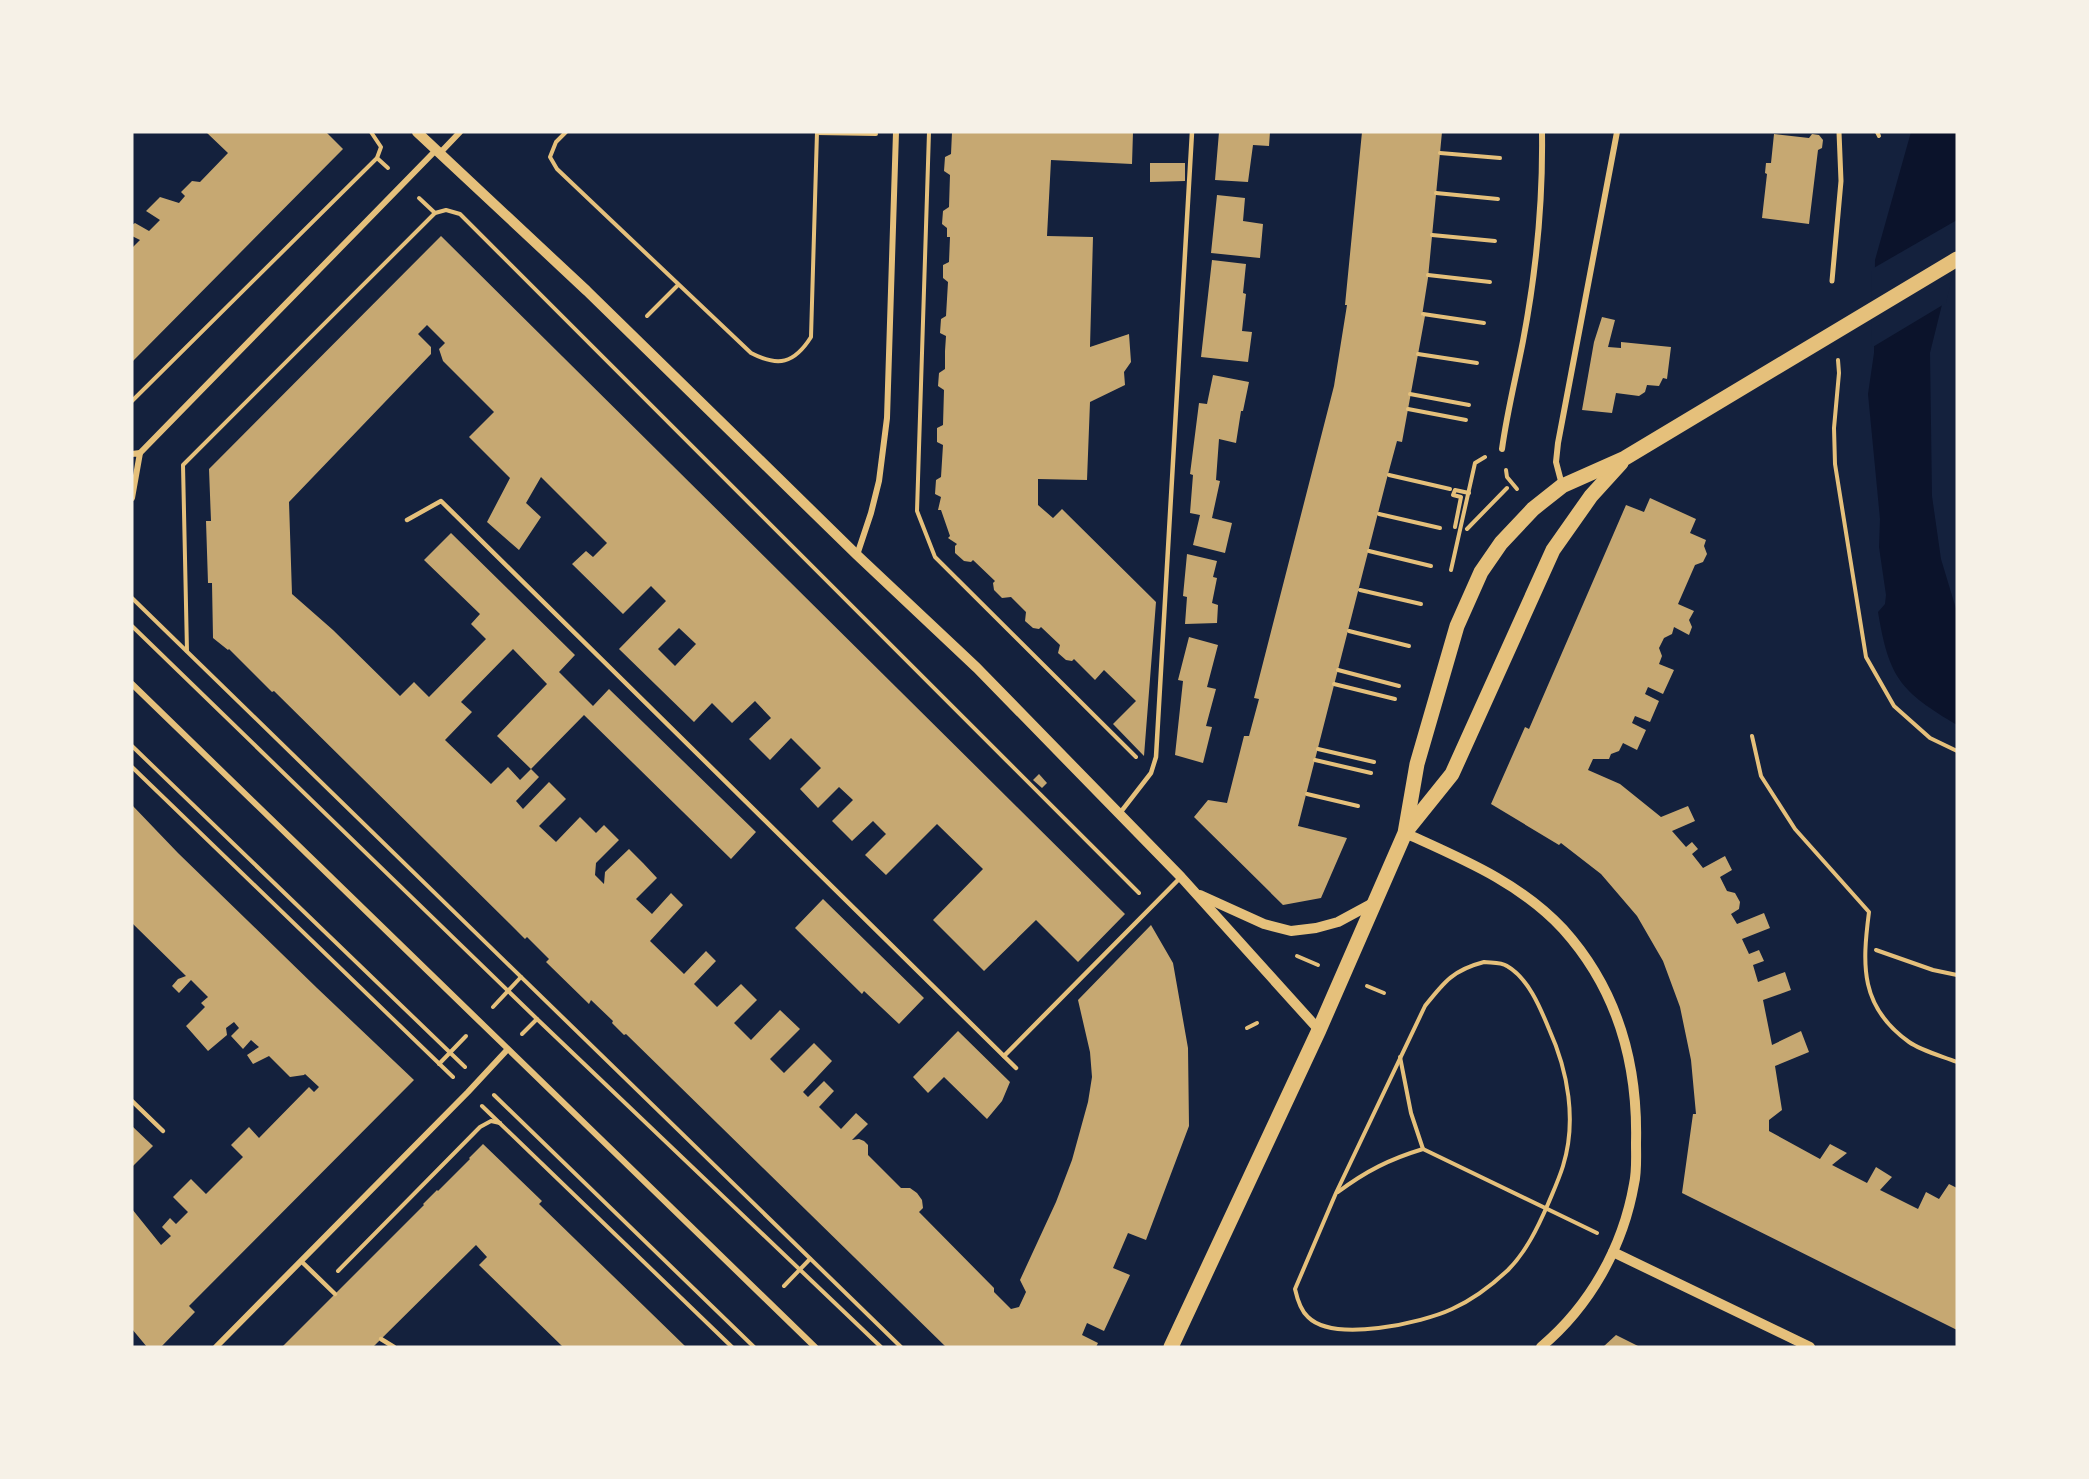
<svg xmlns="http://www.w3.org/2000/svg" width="2089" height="1479" font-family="'Zilla Slab',serif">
<rect width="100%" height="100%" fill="#14213d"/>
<path fill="#0b132b" d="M1911 132H1957V244L1930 353 1932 496 1941 559 1957 612V725C1900 691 1889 678 1878 612L1885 604 1886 595 1879 547 1880 519 1868 394 1874 353 1875 260Z"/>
<polygon fill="#14213d" points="1957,220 1957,257 1946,303 1871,348 1872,269"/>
<g fill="#c6a872" fill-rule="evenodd">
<polygon points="206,132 326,132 343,149 132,362 132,248 140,240 132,236 132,225 135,223 149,231 160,220 146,211 160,197 179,203 185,196 181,192 192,181 200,182 228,153"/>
<polygon points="952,132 1133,132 1132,164 1051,160 1047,236 1093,237 1090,347 1129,334 1131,362 1124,372 1125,385 1090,402 1087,480 1038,479 1038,505 1053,518 1062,509 1156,602 1144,756 1113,724 1136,701 1104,670 1095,680 1074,659 1072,661 1066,660 1058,653 1060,645 1041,627 1039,629 1033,628 1025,621 1026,612 1011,597 1002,598 994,590 993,583 995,581 973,560 971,562 964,561 955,553 955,546 957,544 948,538 950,536 941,510 938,510 941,497 935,494 936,480 941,477 943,445 937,442 937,428 943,425 944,390 938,386 939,373 945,369 945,351 946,336 940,333 941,319 946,316 948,282 943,278 943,265 949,262 950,237 947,237 947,228 942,224 943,211 949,207 950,175 944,171 945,157 951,154"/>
<polygon points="1219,132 1270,132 1269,146 1253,145 1248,182 1215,180"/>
<polygon points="1362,132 1442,132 1428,278 1422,316 1425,316 1402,442 1397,441 1387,478 1298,826 1347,838 1321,898 1283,905 1194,817 1208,800 1227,803 1244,736 1249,736 1259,699 1254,698 1334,386 1347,305 1345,305"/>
<polygon points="1774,134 1809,138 1812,134 1819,135 1823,140 1822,148 1818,150 1809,224 1762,218 1767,174 1765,173 1766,163 1771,163"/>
<polygon points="1150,163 1185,163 1185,181 1150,182"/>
<polygon points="1217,195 1245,198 1243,221 1263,224 1260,258 1211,253"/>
<path d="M441 236 1125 914 1078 962 1036 920 984 971 933 920 983 869 937 824 886 875 865 855 886 834 873 821 852 841 832 821 853 800 839 787 818 808 800 789 821 768 791 738 770 760 749 739 771 718 755 701 732 723 712 703 694 722 619 649 666 601 651 586 623 614 572 564 586 551 593 557 607 543 541 477 526 503 541 517 519 550 487 522 510 478 469 437 494 412 443 361 439 349 445 343 427 325 418 334 431 347V354L289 502 292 594 333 630 400 696 414 682 429 697 486 639 471 624 480 614 424 560 451 533 575 655 559 672 593 706 609 689 756 832 731 859 584 715 531 769 497 736 547 684 513 649 461 702 472 712 445 740 491 784 508 767 520 780 531 769 539 777 516 801 523 809 549 782 566 799 539 826 556 842 580 817 596 833 604 825 619 840 596 863 595 875 604 884 605 872 629 849 643 863 657 878 636 899 652 914 671 893 683 905 650 941 684 974 706 951 716 961 694 984 717 1007 741 984 757 1000 734 1023 751 1040 780 1010 800 1029 770 1059 784 1073 814 1043 832 1061 803 1092 808 1097 824 1081 834 1091 819 1107 841 1129 856 1113 868 1124 852 1140 859 1139 864 1141 868 1145V1155L901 1188H910L917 1193 922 1200 923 1208 919 1212 994 1288V1292L1011 1309 1019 1307 1026 1292 1020 1280 1056 1202 1072 1160 1088 1102 1092 1077 1090 1052 1078 1000 1151 925 1173 963 1188 1048 1189 1126 1146 1240 1128 1233 1113 1268 1130 1275 1104 1331 1087 1323 1082 1335 1098 1343 1096 1347H946L626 1034 624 1035 612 1023 613 1021 591 1000 589 1004 546 962 549 959 527 937 525 939 516 930 274 691 272 692 229 649 228 650 213 638 212 583H208L206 521H211L209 469ZM679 628 696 644 675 666 658 649Z"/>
<polygon points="1212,260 1246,264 1243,293 1246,294 1242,331 1252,332 1248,362 1201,357"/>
<polygon points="1602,317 1615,320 1608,347 1621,348 1621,342 1671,347 1667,379 1663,378 1659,386 1647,385 1645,392 1639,396 1616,393 1612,413 1582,410 1594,342"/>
<polygon points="1213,375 1249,382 1243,411 1241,411 1236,443 1219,439 1216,480 1220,481 1212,518 1232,523 1225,553 1193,545 1200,515 1190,513 1193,475 1190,474 1199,403 1207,404"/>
<polygon points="1650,498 1696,519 1690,533 1706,540 1704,546 1707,554 1703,562 1695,565 1678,604 1694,611 1689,620 1692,627 1689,635 1674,627 1672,634 1664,638 1659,648 1662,656 1659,664 1674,670 1663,694 1648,687 1645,694 1659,701 1650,722 1635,716 1632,723 1646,730 1637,750 1623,743 1619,751 1611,754 1609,759 1593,759 1588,770 1620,784 1661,817 1688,806 1695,821 1672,831 1686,847 1692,842 1698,849 1692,854 1703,868 1725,856 1732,870 1720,877 1727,891 1735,893 1740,902 1739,909 1731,914 1737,924 1764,913 1770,928 1742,939 1749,954 1759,950 1764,961 1753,965 1758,982 1785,972 1791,990 1763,1000 1772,1045 1801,1031 1809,1052 1775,1066 1782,1110 1769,1120 1769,1131 1820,1159 1830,1144 1847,1153 1832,1165 1867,1183 1876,1167 1892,1177 1880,1190 1918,1209 1926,1192 1939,1199 1949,1184 1957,1188 1957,1330 1682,1193 1693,1114 1696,1114 1691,1060 1680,1007 1663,961 1637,916 1601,874 1561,843 1559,845 1491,804 1525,727 1529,729 1626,505 1644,512"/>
<polygon points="1187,554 1217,561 1213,577 1217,578 1212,603 1218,605 1217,623 1185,624 1187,597 1183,596"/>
<polygon points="1189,637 1218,645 1207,687 1216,689 1206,726 1212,727 1203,763 1175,755 1183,681 1178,680"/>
<polygon points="1039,774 1047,783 1042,788 1033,780"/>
<polygon points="132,805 178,853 317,988 414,1080 189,1306 195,1312 161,1347 147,1347 132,1329 132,1209 161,1245 171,1236 162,1227 170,1218 176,1224 188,1212 173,1197 191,1179 206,1194 243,1157 231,1145 249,1127 259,1138 309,1087 314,1092 319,1087 305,1074 304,1075 290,1077 269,1056 253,1064 247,1055 259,1047 251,1040 243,1049 231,1036 239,1028 234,1022 226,1028 227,1035 208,1051 186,1026 205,1007 201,1003 208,997 191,980 179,993 172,986 178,979 186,976 132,923"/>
<polygon points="823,899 924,998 899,1024 864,991 862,994 795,928"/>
<polygon points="958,1031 1010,1082 1002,1101 987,1119 944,1077 928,1093 913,1077"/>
<polygon points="132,1126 153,1146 132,1167"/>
<polygon points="483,1144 542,1201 539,1204 686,1347 563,1347 479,1265 487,1257 476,1245 373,1347 282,1347 424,1205 423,1204 437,1190 438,1191 470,1159 469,1158"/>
<polygon points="1616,1335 1640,1347 1603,1347"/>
</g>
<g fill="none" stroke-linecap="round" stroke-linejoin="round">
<g stroke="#e5c07b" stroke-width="4">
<path d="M566 132 556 142 550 157 557 169 751 353C778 367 794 364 811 337L817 132"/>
<polyline points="929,132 917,511 935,557 1136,757"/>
<polyline points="1877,132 1879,136"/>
<polyline points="817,133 876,134"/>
<polyline points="1440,153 1500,158"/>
<polyline points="377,158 388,168"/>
<polyline points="1436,193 1498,199"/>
<polyline points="419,198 435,213"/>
<polyline points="1432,235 1495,241"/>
<polyline points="1428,275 1490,282"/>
<polyline points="1423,314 1484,323"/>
<polyline points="647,316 678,285"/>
<polyline points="1418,354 1477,363"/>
<polyline points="1838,360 1839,373 1834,428 1835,464 1866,657 1894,706 1930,738 1957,751"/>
<polyline points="1410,394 1469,405"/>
<polyline points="132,401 377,158 381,147 371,132"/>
<polyline points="1408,409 1466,420"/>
<polyline points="1506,470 1507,477 1517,489"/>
<polyline points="1389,475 1450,489"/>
<polyline points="1379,514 1440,528"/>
<polyline points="1455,527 1461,497 1453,495 1455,490 1469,493"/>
<polyline points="1467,529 1507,488"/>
<polyline points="1369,551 1431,566"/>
<polyline points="1451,570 1475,463 1485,457"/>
<polyline points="1360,590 1421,604"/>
<polyline points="132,598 901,1347"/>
<polyline points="132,626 537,1019 881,1347"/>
<polyline points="1349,631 1409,646"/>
<polyline points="187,651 183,465 435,213 446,210 460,214 1139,893"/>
<polyline points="1338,670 1399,686"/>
<polyline points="1334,684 1395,699"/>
<path d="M1752 736 1761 776 1795 829 1869 912C1862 966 1860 1007 1909 1042 1922 1051 1942 1056 1957 1062"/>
<polyline points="132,746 465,1067"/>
<polyline points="1318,749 1374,762"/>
<polyline points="1315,760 1371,773"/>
<polyline points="132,767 453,1077"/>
<polyline points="1307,794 1358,806"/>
<polyline points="1876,950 1933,970 1957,975"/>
<polyline points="1297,956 1318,965"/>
<path d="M1484 962C1491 963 1501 962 1507 966 1528 978 1540 1007 1549 1029 1568 1071 1577 1121 1563 1166 1559 1179 1553 1192 1548 1204 1538 1227 1526 1252 1508 1270 1492 1285 1472 1300 1452 1309 1422 1323 1334 1343 1308 1317 1300 1310 1297 1298 1295 1289L1336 1193 1425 1006C1444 982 1453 970 1484 962Z"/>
<polyline points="1367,986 1384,993"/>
<polyline points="493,1007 521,977"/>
<polyline points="1247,1028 1257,1023"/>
<polyline points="522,1034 537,1019"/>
<polyline points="1400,1057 1411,1113 1423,1149"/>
<polyline points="439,1064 466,1036"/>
<polyline points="494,1095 754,1347"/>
<polyline points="482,1106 732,1347"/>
<path d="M1338 1192C1366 1171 1390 1159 1423 1149L1597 1233"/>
<polyline points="338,1271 480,1127 491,1121 500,1123"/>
<polyline points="784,1286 810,1259"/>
</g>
<g stroke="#e5c07b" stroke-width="4.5">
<polyline points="407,520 441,501 1016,1068"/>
<polyline points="1120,813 1151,773 1156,757 1192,132"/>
<polyline points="1004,1056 1181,877"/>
<polyline points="132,1101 163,1131"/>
<polyline points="301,1261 335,1294"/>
<polyline points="381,1339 394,1347"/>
</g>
<polyline stroke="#e5c07b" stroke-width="5" points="1832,281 1841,181 1839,132"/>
<g stroke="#e5c07b" stroke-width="6">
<polyline points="440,153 460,132"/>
<path d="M1502 449C1507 412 1516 377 1523 341 1536 273 1543 202 1542 132"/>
<polyline points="140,453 436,150"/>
<polyline points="132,454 140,453 132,498"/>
<polyline points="1562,485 1556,462 1558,443 1617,132"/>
<polyline points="857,555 871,513 879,481 887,418 896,132"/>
<polyline points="132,684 815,1347"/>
<polyline points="216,1347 468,1092 507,1050"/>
</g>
<g stroke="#e5c07b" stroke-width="10">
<polyline points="417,132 587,291 857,555 977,668 1181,877 1319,1030"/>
<path d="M1405 833C1462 859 1519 882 1563 929 1618 990 1638 1063 1636 1143 1636 1157 1637 1171 1634 1184 1623 1247 1590 1306 1541 1347"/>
<polyline points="1200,895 1264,924 1291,931 1316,928 1338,922 1375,902"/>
<polyline points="1613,1252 1810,1347"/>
</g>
<g stroke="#e5c07b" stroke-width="15">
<polyline points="1407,830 1452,774 1553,550 1591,496 1621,463"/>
<polyline points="1171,1347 1319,1030 1405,833 1417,764 1457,626 1481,572 1501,543 1533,509 1562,486 1625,458 1957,259"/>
</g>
</g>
<rect width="2089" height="1479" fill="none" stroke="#f6f1e7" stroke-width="267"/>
</svg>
